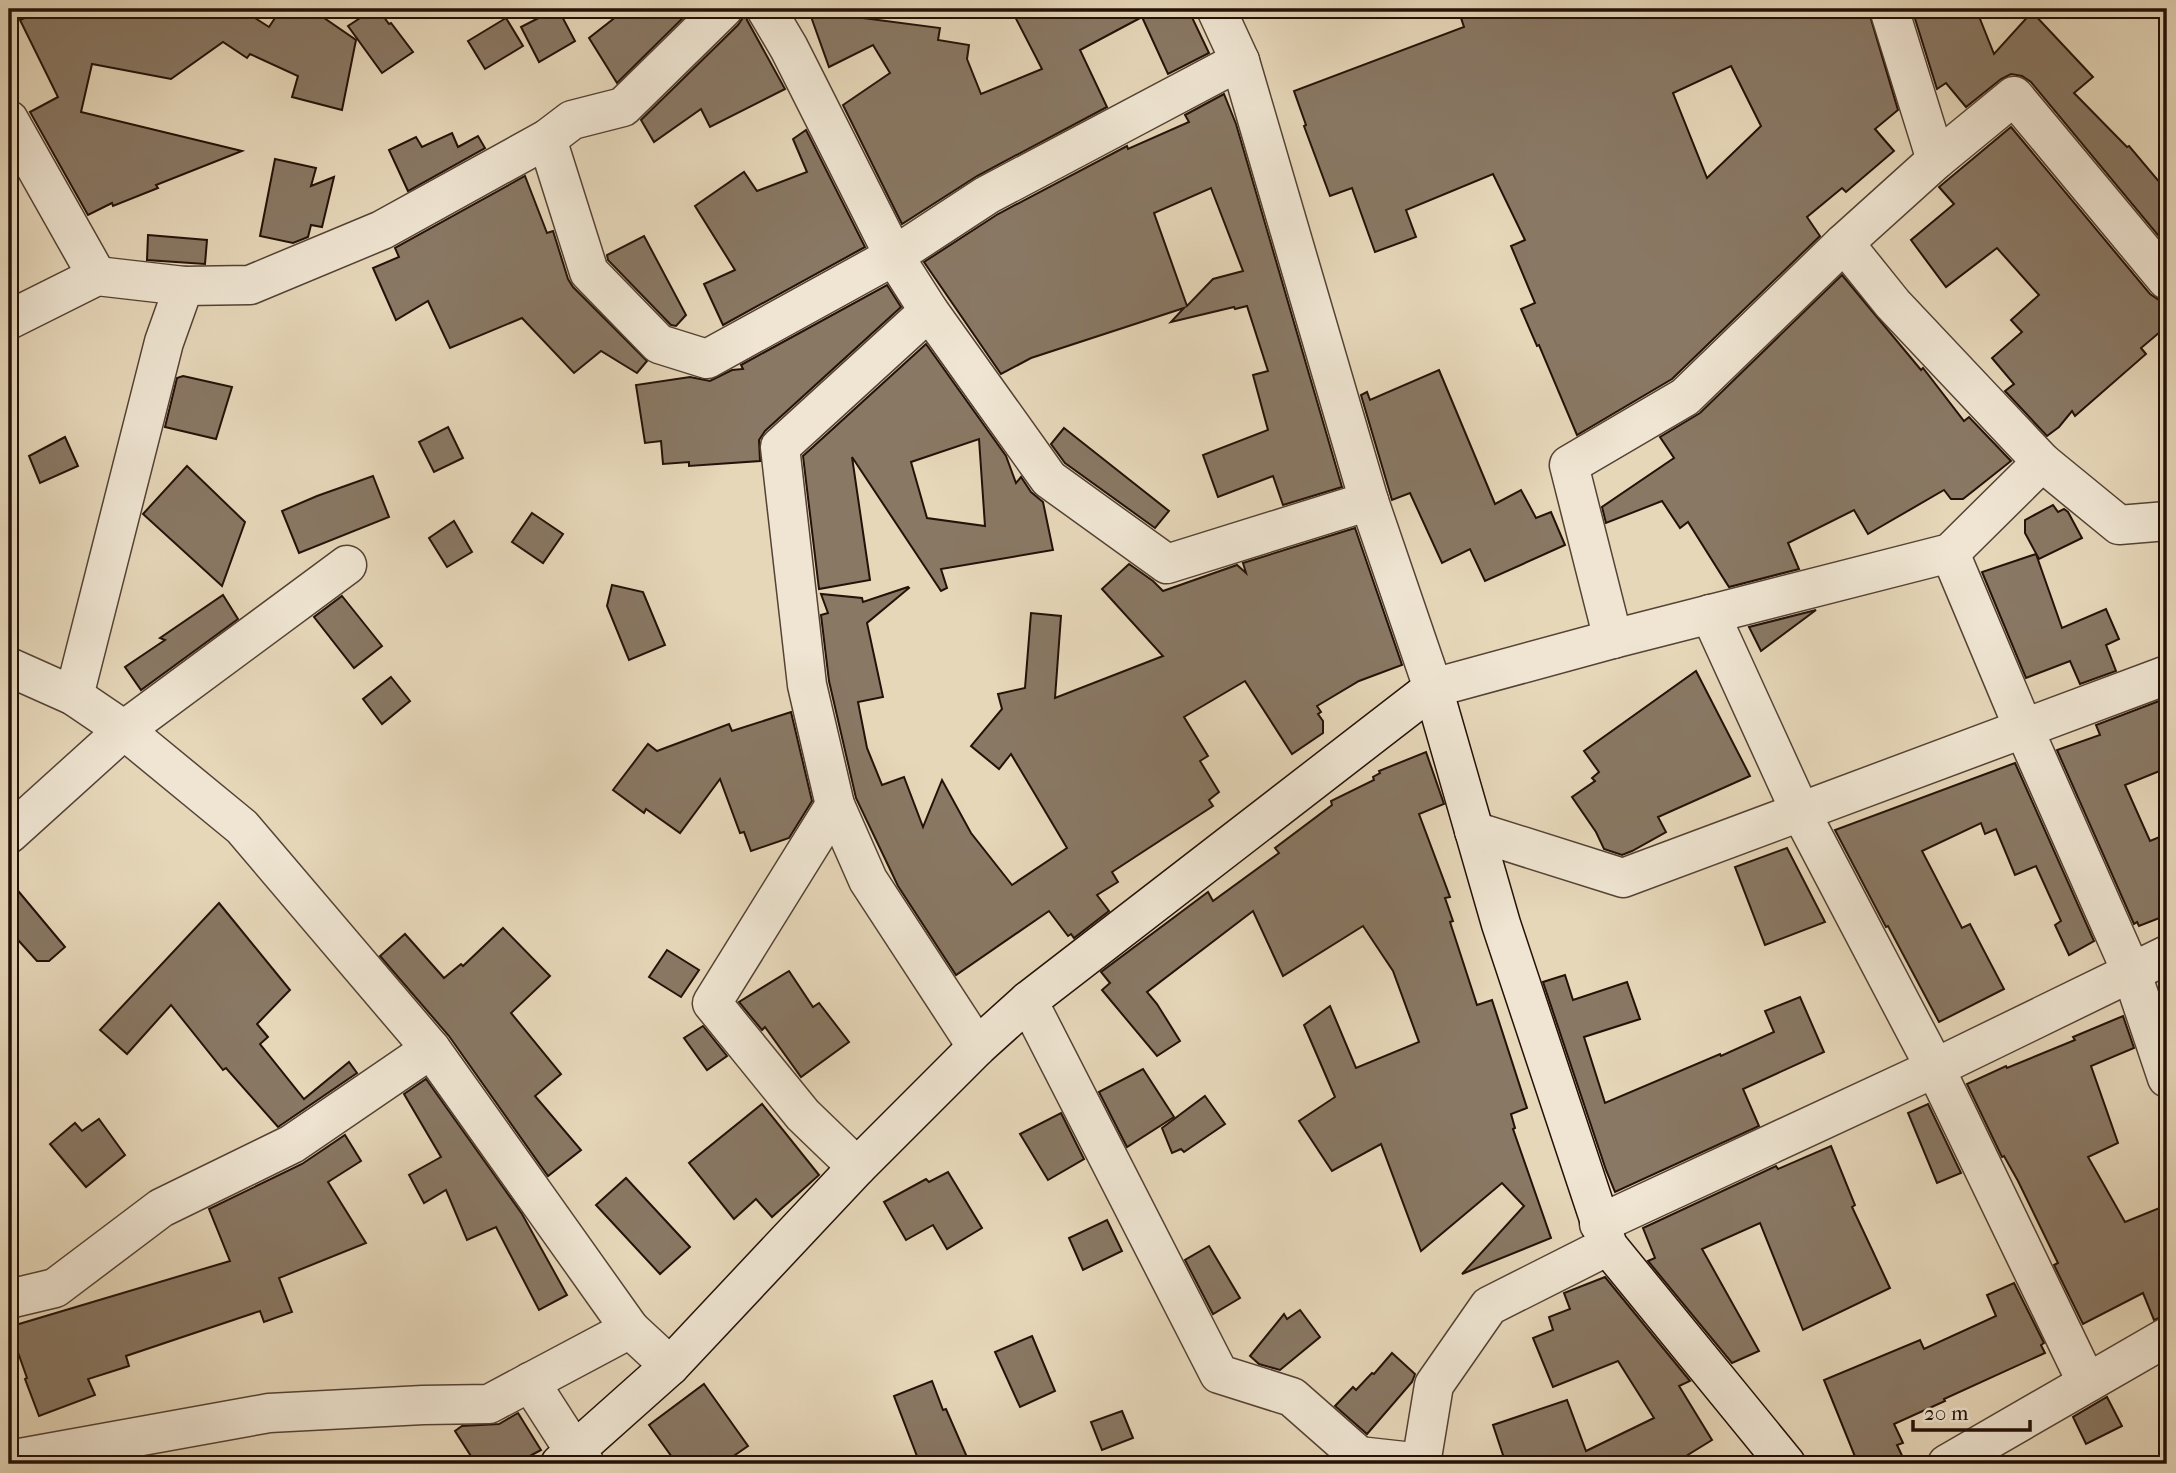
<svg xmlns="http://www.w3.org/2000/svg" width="2176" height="1473" font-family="'IM FELL French Canon',serif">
<rect width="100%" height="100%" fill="#e6d7b9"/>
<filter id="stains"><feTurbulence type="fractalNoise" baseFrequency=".00286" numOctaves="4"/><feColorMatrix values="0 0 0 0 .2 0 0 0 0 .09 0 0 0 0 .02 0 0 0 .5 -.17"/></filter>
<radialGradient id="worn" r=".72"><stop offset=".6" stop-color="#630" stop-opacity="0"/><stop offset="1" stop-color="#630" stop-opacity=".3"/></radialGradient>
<g fill="#897864" stroke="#241108" stroke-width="2" fill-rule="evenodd">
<polygon points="45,9 241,9 269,27 281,9 311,9 356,40 342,110 292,97 298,76 250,54 247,58 223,42 171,79 92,64 81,112 242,151 156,185 158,188 113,206 112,203 88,215 30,112 58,97 20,20"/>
<polygon points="374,9 378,9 389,24 391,23 413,52 382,73 348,26"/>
<polygon points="556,9 558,9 575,41 539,62 521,27"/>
<polygon points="626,9 692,9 617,83 589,38"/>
<polygon points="744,9 747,20 785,89 710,127 701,109 654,142 641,120 738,25 744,16"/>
<polygon points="1011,9 1188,9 1209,53 1168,74 1142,17 1080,50 1107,107 977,176 902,224 843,105 890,73 873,45 829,67 809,11 940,28 938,40 969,45 967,59 981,94 1042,69"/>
<path d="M1458 9H1868L1898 110 1875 129 1894 151 1846 192 1842 188 1807 217 1820 236 1672 379 1577 435 1539 345 1537 346 1521 309 1535 303 1511 246 1525 240 1493 174 1406 210 1416 237 1375 252 1352 188 1330 196 1304 126 1306 125 1294 91 1464 27ZM1731 66 1761 126 1707 178 1673 93Z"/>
<polygon points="1912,9 1976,9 1994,54 2032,12 2093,77 2074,93 2127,147 2129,146 2167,191 2167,246 2031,82 2022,76 2011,74 2001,79 1966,107 1946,83 1937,89"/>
<polygon points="506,18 523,46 485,69 468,41"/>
<path d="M1224 94 1236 124 1342 487 1283 505 1273 476 1218 497 1203 455 1268 430 1253 375 1268 371 1247 306 1235 309 1234 307 1171 322 1184 308 1031 358 1001 374 924 262 998 214 1127 146 1128 149 1189 122 1185 115ZM1211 188 1243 271 1213 279 1187 306 1154 213Z"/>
<polygon points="2011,127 2150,294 2159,300 2167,301 2167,326 2141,348 2146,354 2075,416 2072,411 2059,427 2047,436 2005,391 2014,384 1992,358 2022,332 2011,320 2039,295 1997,248 1946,287 1911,240 1954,204 1939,187"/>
<polygon points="806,130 865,247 723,325 704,284 735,270 695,206 744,172 757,191 807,172 793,139"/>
<polygon points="452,133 458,147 478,136 485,148 408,191 389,150 416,137 422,147"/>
<polygon points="275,159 316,168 311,186 334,177 322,227 311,225 308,237 293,243 260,236"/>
<polygon points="525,176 547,233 553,231 568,279 573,287 647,361 637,373 601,351 574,373 522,318 450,348 428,301 396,320 373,268 399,257 395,248"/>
<polygon points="148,235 207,240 205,264 147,260"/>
<polygon points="644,236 686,315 676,326 671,325 608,260 607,255"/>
<polygon points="1842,275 1921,370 1923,368 1964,421 1969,417 2011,461 1963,499 1951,499 1944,490 1868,534 1854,510 1788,543 1799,569 1729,587 1688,522 1680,528 1662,501 1606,523 1602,507 1674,458 1660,437 1700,413"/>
<polygon points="887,285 901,307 765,431 759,440 760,461 689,466 689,462 663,464 661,441 645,443 636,385 690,377 710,381 732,370 743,369 741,365"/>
<path d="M926 344 1006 456 1016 483 1021 477 1031 492 1043 502 1053 550 941 569 947 588 941 591 852 457 870 580 819 589 803 456ZM979 439 985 526 927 518 911 462Z"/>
<polygon points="1439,370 1495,504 1521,490 1536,518 1551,512 1565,545 1485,581 1470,549 1442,563 1410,493 1392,500 1361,395 1367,392 1370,400"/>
<polygon points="183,376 232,387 216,439 165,427 177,378"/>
<polygon points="448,427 463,458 434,472 419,442"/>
<polygon points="1064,428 1169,511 1155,528 1065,463 1051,444"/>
<polygon points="65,437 78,466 40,483 29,456"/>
<polygon points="187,466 245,522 222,586 143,514"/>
<polygon points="373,476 389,517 299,553 282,511 317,496"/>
<polygon points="2053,505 2058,512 2064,509 2068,512 2082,538 2039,559 2025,533 2025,520"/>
<polygon points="532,513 563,534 543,563 512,542"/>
<polygon points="454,521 472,552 447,567 429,538"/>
<polygon points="1355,528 1402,665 1359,681 1317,706 1321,712 1318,714 1323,721 1323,733 1292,754 1245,681 1184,717 1208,756 1200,761 1219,792 1209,800 1213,806 1112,872 1118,882 1097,895 1109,911 1074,938 1071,934 1068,936 1049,911 956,975 898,886 856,798 829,681 821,615 828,613 821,594 862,598 863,602 908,587 909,588 867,623 883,697 858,702 867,748 882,785 904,777 923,827 942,780 971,833 1012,885 1067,848 1011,754 999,769 971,746 1002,709 998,694 1025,688 1031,613 1061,616 1055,698 1163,656 1102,589 1129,564 1153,581 1163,591 1237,565 1246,573 1243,563"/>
<polygon points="2036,554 2062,628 2106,609 2119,639 2106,645 2116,671 2080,684 2070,661 2026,678 1982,572"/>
<polygon points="612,585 643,592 665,645 629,660 607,606"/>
<polygon points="223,595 238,619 141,690 125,667 165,640 160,638"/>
<polygon points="342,596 382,646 354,668 314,617"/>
<polygon points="1816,610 1761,651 1749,627"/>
<polygon points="1696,671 1750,776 1658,817 1666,832 1632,851 1622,855 1604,849 1596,832 1572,797 1595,781 1592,778 1599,772 1584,751"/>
<polygon points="391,677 410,701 382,724 363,699"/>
<polygon points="2167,698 2167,768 2125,785 2150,841 2167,834 2167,915 2139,926 2137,922 2134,924 2057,750 2100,735 2096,725"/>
<polygon points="791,712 812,801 789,838 751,851 744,832 740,833 720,779 680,833 646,809 644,813 613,790 648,744 657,751 729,724 732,731"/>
<polygon points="1426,752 1444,804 1419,814 1450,897 1445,898 1453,921 1450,922 1477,1005 1492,1000 1527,1108 1511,1114 1515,1128 1513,1129 1551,1238 1462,1274 1524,1206 1502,1183 1421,1251 1381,1144 1332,1171 1299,1121 1335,1097 1304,1025 1330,1006 1356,1068 1419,1042 1393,971 1363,926 1283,976 1253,911 1147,992 1157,1004 1180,1041 1157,1056 1102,990 1110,983 1101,972 1208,892 1213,901 1279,853 1275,848 1332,805 1331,801 1374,780 1373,777 1380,773 1379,771"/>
<polygon points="2015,763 2094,941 2069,955 2055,925 2061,921 2036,866 2015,875 1996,829 1985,834 1981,823 1922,851 1962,928 1970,924 2004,989 1939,1022 1888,926 1886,927 1835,830"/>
<polygon points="1787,848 1825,922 1765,945 1735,867"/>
<polygon points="9,880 65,947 49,961 37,961 9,930"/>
<polygon points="219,903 290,990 257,1024 268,1037 260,1044 304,1099 349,1062 357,1073 278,1127 226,1068 223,1070 171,1005 127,1054 100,1030"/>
<polygon points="503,928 550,976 511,1013 561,1074 535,1096 581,1150 548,1176 449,1036 380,956 405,934 444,978 461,964 463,966"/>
<polygon points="667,950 699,970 681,997 649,977"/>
<polygon points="789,971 813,1007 819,1003 849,1042 801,1077 765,1027 762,1030 739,1002"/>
<polygon points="1565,975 1573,1000 1627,982 1640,1019 1584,1037 1605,1103 1720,1054 1721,1056 1774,1032 1765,1011 1800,997 1824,1052 1743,1089 1759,1126 1615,1192 1606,1170 1543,982"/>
<polygon points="2123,1016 2134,1048 2091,1066 2118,1143 2088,1157 2125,1222 2167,1205 2167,1315 2154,1320 2143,1293 2083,1324 2054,1265 2058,1263 2018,1181 2004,1156 2002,1157 1967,1084 2006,1066 2007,1068 2075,1040 2073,1037"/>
<polygon points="703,1026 727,1056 707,1070 684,1038"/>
<polygon points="1143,1069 1174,1117 1127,1147 1099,1092"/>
<polygon points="426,1079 522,1214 567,1295 539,1310 496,1227 467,1240 446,1190 424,1203 409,1175 441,1157 404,1094"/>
<polygon points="1205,1096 1225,1124 1184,1152 1181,1149 1172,1153 1162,1128"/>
<polygon points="762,1104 819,1175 772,1217 756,1199 734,1219 689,1163"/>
<polygon points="1928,1104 1961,1173 1937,1183 1908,1113"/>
<polygon points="1061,1113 1084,1159 1048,1180 1020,1134"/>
<polygon points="99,1119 125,1155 86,1187 50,1144 75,1123 82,1131"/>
<polygon points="345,1135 361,1161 328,1182 366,1243 279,1278 292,1312 264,1322 260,1311 126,1356 129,1366 88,1379 95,1395 39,1416 25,1379 27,1378 9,1327 230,1261 209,1209 302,1164"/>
<polygon points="1831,1146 1855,1205 1852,1207 1890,1288 1803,1330 1760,1223 1702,1249 1759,1351 1732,1363 1648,1261 1655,1258 1643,1228 1776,1166 1778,1169"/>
<polygon points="948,1172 982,1228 947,1249 933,1225 906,1240 884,1202 926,1179 929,1182"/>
<polygon points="626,1178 690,1247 660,1274 596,1205"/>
<polygon points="1107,1220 1122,1251 1083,1270 1069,1238"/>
<polygon points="1209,1246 1240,1298 1213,1314 1185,1260"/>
<polygon points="1605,1277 1690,1381 1679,1386 1712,1440 1673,1464 1506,1464 1493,1425 1567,1400 1586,1451 1654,1418 1618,1361 1553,1387 1533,1338 1553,1330 1549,1317 1570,1309 1564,1293"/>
<polygon points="2014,1283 2044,1343 2041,1345 2045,1353 1944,1399 1945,1401 1894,1424 1903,1443 1897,1445 1906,1464 1858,1464 1824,1380 1920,1340 1924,1349 1996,1316 1987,1295"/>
<polygon points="1300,1310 1320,1337 1280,1370 1259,1364 1250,1356 1284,1314 1287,1319"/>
<polygon points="1032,1336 1055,1391 1020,1407 995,1352"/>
<polygon points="1392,1353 1415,1374 1412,1382 1367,1434 1335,1406 1353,1387 1356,1390 1372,1373 1374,1374"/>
<polygon points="932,1381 943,1410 946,1409 970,1464 920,1464 894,1396"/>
<polygon points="704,1384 748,1446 722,1464 677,1464 649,1425"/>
<polygon points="2107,1397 2122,1426 2086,1444 2073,1417"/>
<polygon points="1122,1411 1133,1438 1102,1450 1091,1422"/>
<polygon points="518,1413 541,1450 515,1464 476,1464 455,1431 462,1426 499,1424"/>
</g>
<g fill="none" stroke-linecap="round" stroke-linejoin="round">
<g stroke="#544234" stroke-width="41">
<g id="street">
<polyline points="766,9 789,48 894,256 929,311 1049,479 1167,564 1369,501"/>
<polyline points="1216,9 1240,61 1369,501 1433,688 1613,639 1950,553 2042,462 2119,525 2167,521"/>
<polyline points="1889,9 1936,160"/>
<polyline points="9,120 97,276"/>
<polyline points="547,139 589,272 659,344 707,359 894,256 987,195 1240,61"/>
<polyline points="1844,243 1893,304 2042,462"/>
<polyline points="929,311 780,447 807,685 835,805 868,880 977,1047"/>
<polyline points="9,320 97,276 184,286 250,285 382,230 547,139 572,120 623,107 723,9"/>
<polyline points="1950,553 2023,727 2131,971 2167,1078"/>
<polyline points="1710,614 1800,811 1935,1068 2087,1383"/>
<polyline points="1613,639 1569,465 1685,397 1844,243 1936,160 2014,96 2167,280"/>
<polyline points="9,667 74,696 124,730 242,827 431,1049 630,1329"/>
<polyline points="74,696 164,342 184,286"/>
<polyline points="835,805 712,1003 803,1115 857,1167"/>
<polyline points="1474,831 1623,878 2167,675"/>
<polyline points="9,834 124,730 347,565"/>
<polyline points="1028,1001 1219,1374 1292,1397 1359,1456 1422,1463"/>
<polyline points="1599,1224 1935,1068 2167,955"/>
<polyline points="9,1299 55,1288 161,1208 292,1144 431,1049"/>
<polyline points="530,1382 575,1452 585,1464"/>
<polyline points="9,1460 269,1413 423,1405 489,1404 630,1329 670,1366"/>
<polyline points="1421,1464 1434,1385 1489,1306 1608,1246"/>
<polyline points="1947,1464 2167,1337"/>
</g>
</g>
<g stroke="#241108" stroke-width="41">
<polyline id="secondary" points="560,1464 670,1366 857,1167 977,1047 1028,1001 1433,688 1501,924 1608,1246 1786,1464"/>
</g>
<use href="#street" stroke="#efe5d2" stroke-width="38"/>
<use href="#secondary" stroke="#efe5d2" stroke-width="38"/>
</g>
<rect width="2176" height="1473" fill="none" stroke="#e6d7b9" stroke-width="35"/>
<rect x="10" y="10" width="2155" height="1452" fill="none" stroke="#241108" stroke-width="3.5"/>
<rect x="18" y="18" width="2141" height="1438" fill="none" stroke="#241108" stroke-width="2"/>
<path d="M1913 1420v10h117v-10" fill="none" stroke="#241108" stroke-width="3.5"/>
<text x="1924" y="1420" font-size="21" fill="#241108" stroke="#efe5d2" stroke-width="5" paint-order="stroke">20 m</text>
<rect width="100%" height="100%" filter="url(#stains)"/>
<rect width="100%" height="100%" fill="url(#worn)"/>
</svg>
